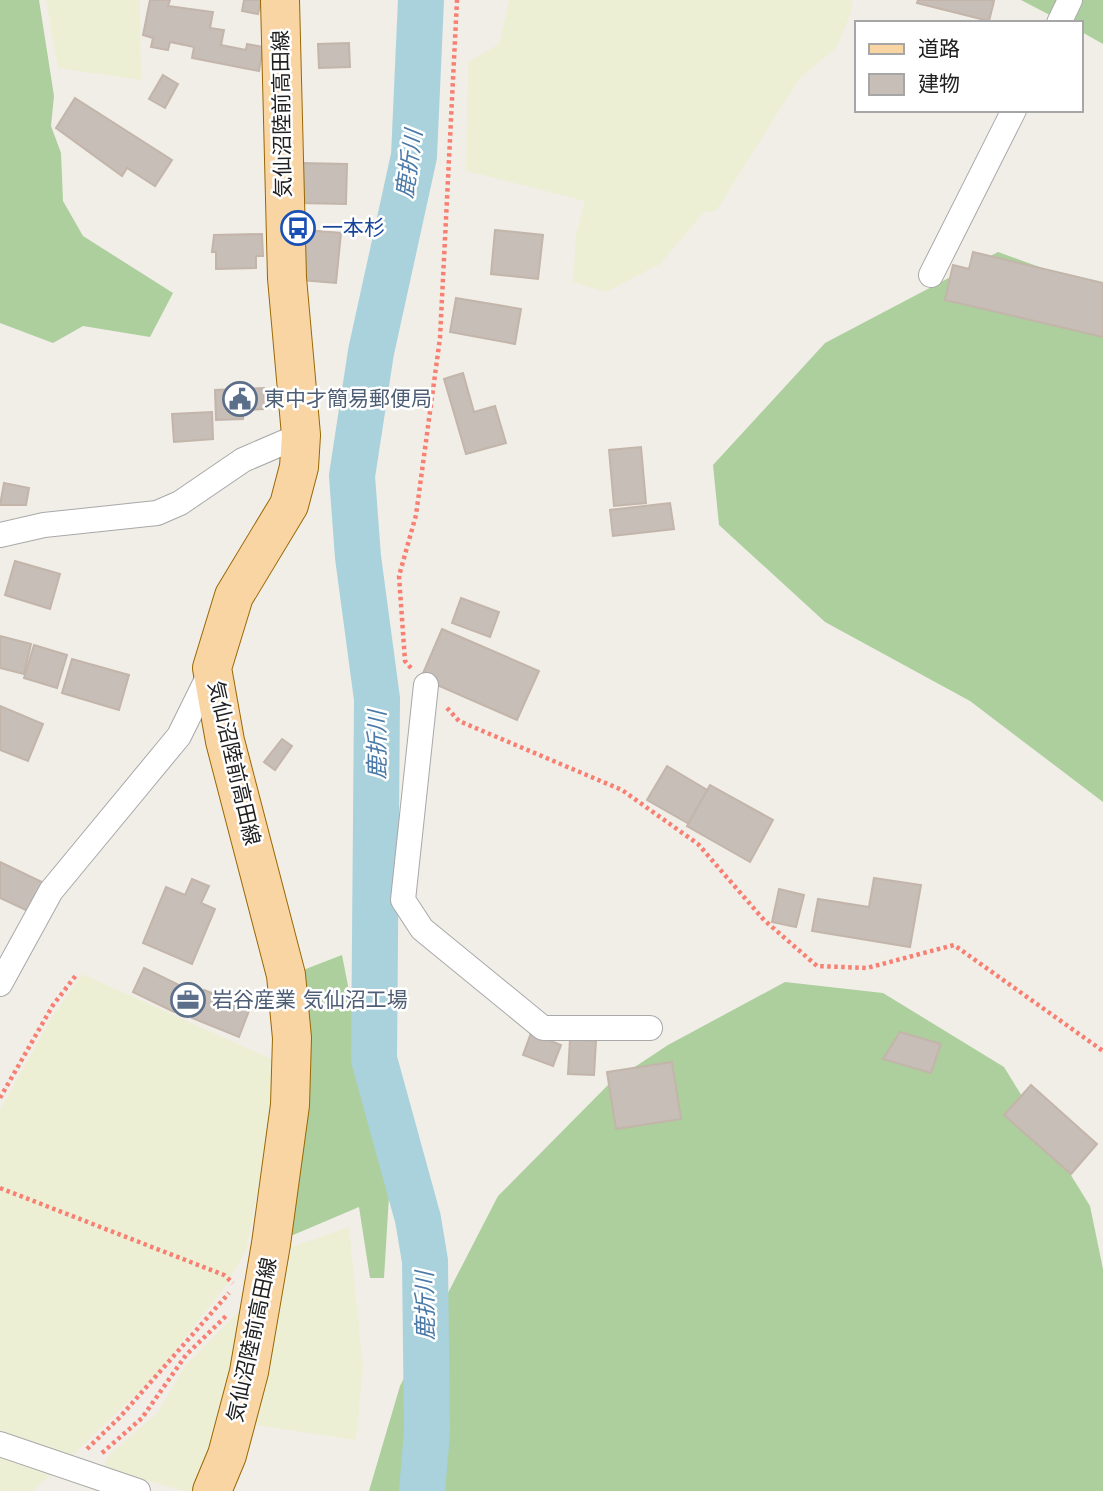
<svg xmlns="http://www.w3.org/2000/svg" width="1103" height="1491" font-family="'DejaVu Sans','Noto Sans JP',sans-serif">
<rect width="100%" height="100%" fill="#f1eee8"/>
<g fill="#edefd4">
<polygon points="46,0 140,0 141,80 58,68"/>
<polygon points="509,0 852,0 851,12 837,47 799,79 716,211 704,212 660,264 606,292 573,282 576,234 585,201 466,171 468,62 499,44"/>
<polygon points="82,974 274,1060 267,1140 246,1251 227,1284 158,1373 69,1459 0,1435 0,1110 50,1020"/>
<polygon points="349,1227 363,1367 356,1440 249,1424 266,1366 292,1247"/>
<polygon points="246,1304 203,1491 184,1491 103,1468 109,1455 158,1412 185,1366"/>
<polygon points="0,1456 54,1472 33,1491 0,1491"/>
</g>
<g fill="#accf9d">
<polygon points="0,0 39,0 54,96 51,126 61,153 63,201 83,236 173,293 150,337 83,326 53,343 0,323"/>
<polygon points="1021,0 1103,0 1103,44 1080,31 1080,23 1065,23"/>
<polygon points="998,252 1103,290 1103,802 970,701 825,622 719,525 713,465 825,343"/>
<polygon points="342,955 389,1196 384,1278 370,1278 359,1207 286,1238 298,972"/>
<polygon points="785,982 883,993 1004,1067 1090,1206 1103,1269 1103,1491 369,1491 400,1386 498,1196 609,1084 668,1045"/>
</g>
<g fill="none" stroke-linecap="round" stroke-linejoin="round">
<polyline stroke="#a9d2dd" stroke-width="46" points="421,0 414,156 371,352 352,476 358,557 377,699 374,1059 418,1219 425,1261 427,1432 422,1491"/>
</g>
<g fill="#c6beb7" stroke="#c3b5aa" stroke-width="2">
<polygon points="150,0 170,0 168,6 213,12 210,28 224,30 221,45 246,50 247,44 263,47 259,71 192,58 194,47 170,42 168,50 151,47 153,38 143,35"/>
<polygon points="244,0 261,0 258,14 242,11"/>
<polygon points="918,0 989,0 994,1 989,21 917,3"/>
<polygon points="349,43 350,67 319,68 318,44"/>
<polygon points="163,75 178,84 165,108 149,99"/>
<polygon points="75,98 172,160 155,186 127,168 122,176 56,128"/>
<polygon points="300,163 347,164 346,204 299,203"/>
<polygon points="306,230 341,233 336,283 301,280"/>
<polygon points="495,230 543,235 538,279 491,274"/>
<polygon points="262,234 263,256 256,256 256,268 216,269 216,252 212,252 214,235"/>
<polygon points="973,252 1103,283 1103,337 945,300 953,265 969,269"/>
<polygon points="456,298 521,309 515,344 450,332"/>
<polygon points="463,373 474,412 495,406 506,443 466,454 444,379"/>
<polygon points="264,388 265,409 243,410 243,419 216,420 215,390"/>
<polygon points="212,412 213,439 174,442 172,414"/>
<polygon points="641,447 646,503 614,506 609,450"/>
<polygon points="4,483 29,488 26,505 0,505"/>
<polygon points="670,503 674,529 613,536 610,510"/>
<polygon points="15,561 60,574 50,609 5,595"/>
<polygon points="461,598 499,612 490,637 452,623"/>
<polygon points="442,629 539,671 517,720 421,678"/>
<polygon points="0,636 31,644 24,674 0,668"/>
<polygon points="34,645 67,655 57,688 24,678"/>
<polygon points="72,659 129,675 119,710 62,693"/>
<polygon points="0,706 43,724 28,761 0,750"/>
<polygon points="282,739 292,746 275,770 264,762"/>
<polygon points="667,766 709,791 689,824 647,800"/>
<polygon points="710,785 773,820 750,862 687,826"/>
<polygon points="0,862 46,884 32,913 0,898"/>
<polygon points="874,878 921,885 910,947 812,931 818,899 869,907"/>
<polygon points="192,879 209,886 201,903 215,909 192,964 143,943 166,887 185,895"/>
<polygon points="779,889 804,895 796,927 772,922"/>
<polygon points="144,968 185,988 174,1012 133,992"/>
<polygon points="204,990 250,1008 239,1037 192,1018"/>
<polygon points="900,1032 941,1044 931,1073 883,1059"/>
<polygon points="531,1033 561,1045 553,1066 523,1055"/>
<polygon points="570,1039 596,1041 594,1075 568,1074"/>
<polygon points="672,1062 681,1119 616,1129 607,1072"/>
<polygon points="1031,1085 1097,1144 1071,1174 1004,1115"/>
</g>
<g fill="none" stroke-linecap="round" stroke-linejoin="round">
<g stroke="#a8a8a8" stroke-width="26">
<g id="street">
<polyline points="1059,23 1070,0"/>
<polyline points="931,275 1014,110"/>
<polyline points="0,535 44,525 157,513 180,503 243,460 301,435"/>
<polyline points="426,685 403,900 422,929 543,1028 650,1028"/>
<polyline points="0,984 51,891 179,736 212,669"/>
<polyline points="0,1444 138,1491"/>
</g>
</g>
<g stroke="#9a6803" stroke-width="40">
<polyline id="primary" points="212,1491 227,1455 249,1372 271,1244 290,1105 292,1038 286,975 225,741 212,668 234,596 289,505 299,467 301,435 287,278 280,0"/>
</g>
<g stroke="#f78073" stroke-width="4.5" stroke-dasharray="3.5 3.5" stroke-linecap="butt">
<polyline points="411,668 405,661 399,576 416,515 440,338 457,0"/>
<polyline points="447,708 459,721 622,790 698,844 764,920 817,966 867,968 954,945 1103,1051"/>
<polyline points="0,1098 53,1005 77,974"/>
<polyline points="0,1188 224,1275 233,1283"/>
<polyline points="87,1449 120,1417 229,1293"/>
<polyline points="102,1453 142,1418 186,1355 227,1315"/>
</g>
<use href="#street" stroke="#fff" stroke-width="24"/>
<use href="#primary" stroke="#fad5a4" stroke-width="38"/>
</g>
<defs>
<g id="bus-ring" transform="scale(1.75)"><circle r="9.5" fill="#fff" stroke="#1a4fb4" stroke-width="1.5"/><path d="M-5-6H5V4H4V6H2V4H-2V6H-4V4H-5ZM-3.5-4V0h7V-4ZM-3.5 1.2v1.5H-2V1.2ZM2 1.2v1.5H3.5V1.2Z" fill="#1a4fb4"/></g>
<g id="civic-ring" transform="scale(1.75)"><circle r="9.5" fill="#fff" stroke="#5c6f8a" stroke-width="1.5"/><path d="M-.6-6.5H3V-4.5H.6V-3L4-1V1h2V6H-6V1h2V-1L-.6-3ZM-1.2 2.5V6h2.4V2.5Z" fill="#5c6f8a"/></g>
<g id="office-ring" transform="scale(1.75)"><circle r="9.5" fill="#fff" stroke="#5c6f8a" stroke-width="1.5"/><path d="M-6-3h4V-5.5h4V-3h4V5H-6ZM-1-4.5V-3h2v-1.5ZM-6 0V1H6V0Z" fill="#5c6f8a"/></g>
</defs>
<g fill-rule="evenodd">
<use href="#bus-ring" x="298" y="228"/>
<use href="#civic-ring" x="240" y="399"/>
<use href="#office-ring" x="188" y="1000"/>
</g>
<g text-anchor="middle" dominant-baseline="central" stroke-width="5" stroke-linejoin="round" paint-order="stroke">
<g font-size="21" fill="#212121" stroke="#fff">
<text transform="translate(282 114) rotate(-91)">気仙沼陸前高田線</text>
<text transform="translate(234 763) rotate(77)">気仙沼陸前高田線</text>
<text transform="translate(252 1340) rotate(-78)">気仙沼陸前高田線</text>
</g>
<g font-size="21" fill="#164399" stroke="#fff" text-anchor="start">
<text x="322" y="228">一本杉</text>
</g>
<g font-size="21" fill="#4e5e75" stroke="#fff" text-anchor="start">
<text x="264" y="399">東中才簡易郵便局</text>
<text x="212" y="1000">岩谷産業 気仙沼工場</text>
</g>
<g font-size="23" font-style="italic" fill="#4b7aa8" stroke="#fff">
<text transform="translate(409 164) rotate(-82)">鹿折川</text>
<text transform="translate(377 745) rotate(-90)">鹿折川</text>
<text transform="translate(425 1306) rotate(-91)">鹿折川</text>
</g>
</g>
<rect x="855" y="21" width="228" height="91" fill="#ffffff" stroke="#a6a6a6" stroke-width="2"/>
<rect x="869" y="44" width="35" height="10" fill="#fad5a4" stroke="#a6a6a6" stroke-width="2"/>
<text x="918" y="56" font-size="21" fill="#212121">道路</text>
<rect x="869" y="74" width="35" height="21" fill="#c6beb7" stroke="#a6a6a6" stroke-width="2"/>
<text x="918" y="91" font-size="21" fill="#212121">建物</text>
</svg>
